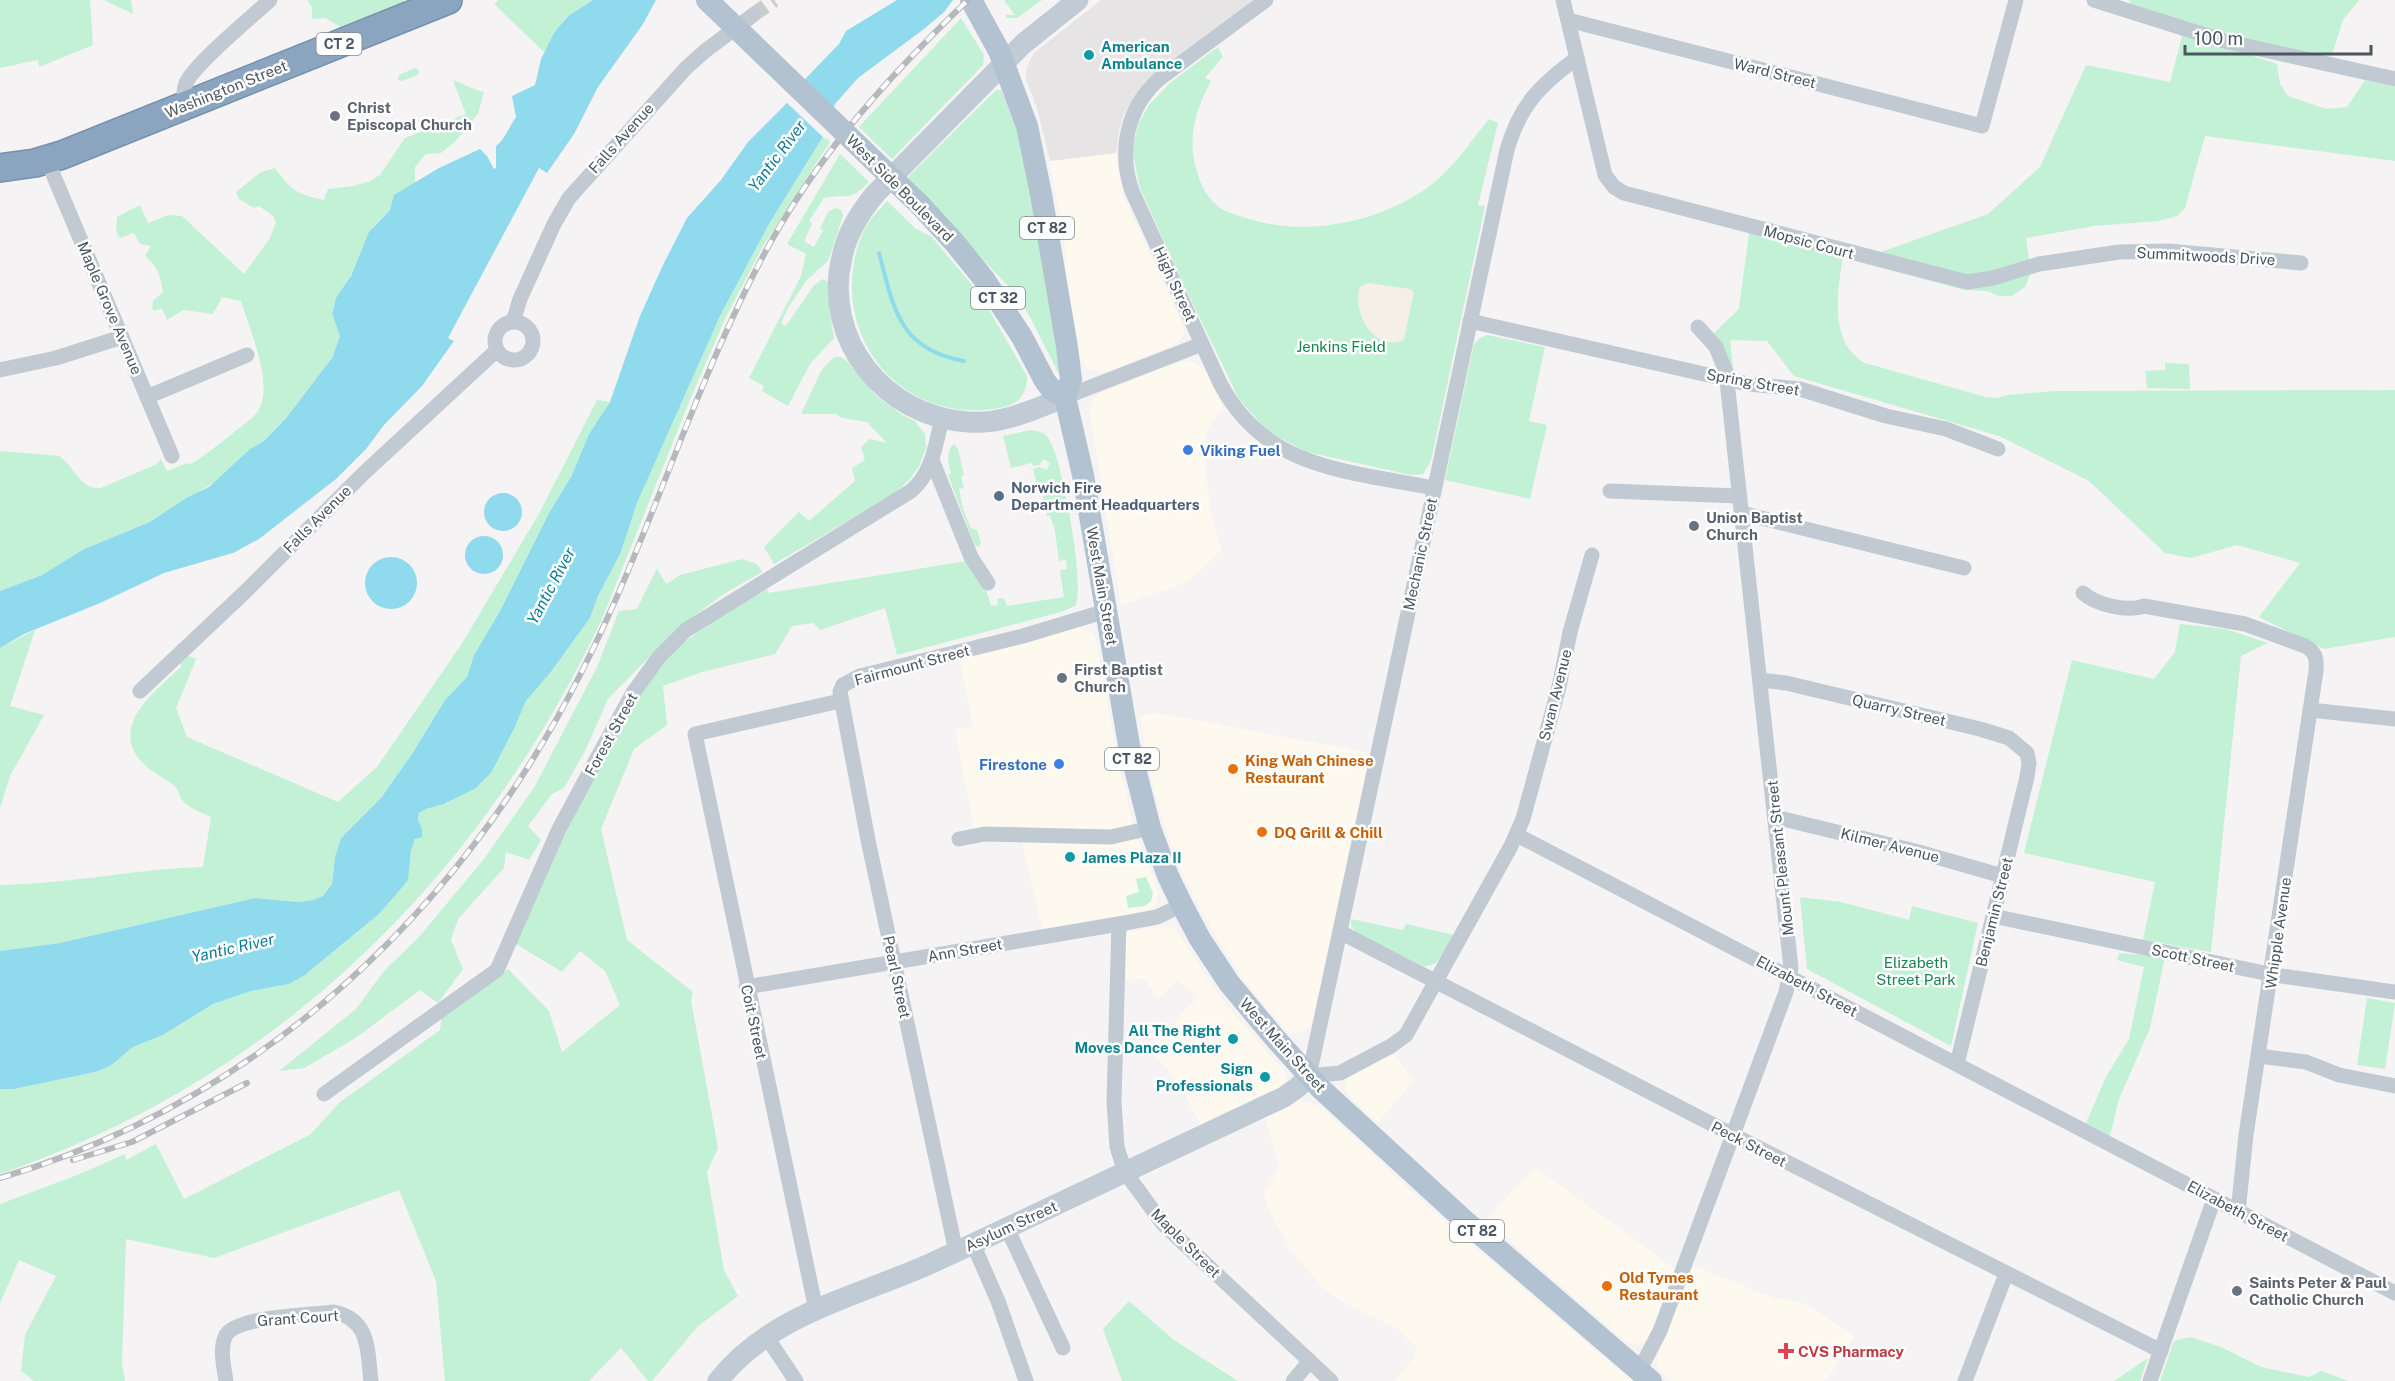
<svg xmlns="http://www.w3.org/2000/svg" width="2395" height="1381" font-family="'Public Sans',sans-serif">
<rect width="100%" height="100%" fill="#f5f3f3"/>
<g fill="#fdf9ef">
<polygon points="1116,153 1123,195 1182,323 1184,332 1182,339 1176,344 1109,371 1099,372 1088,368 1078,357 1067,290 1064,238 1050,161"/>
<polygon points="1191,361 1204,369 1223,406 1207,431 1205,458 1211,515 1222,550 1189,581 1121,606 1089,409 1094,398 1103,392 1179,362"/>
<polygon points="1077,627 1091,631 1096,639 1118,762 1133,825 1131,829 1029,832 974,828 955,730 973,726 960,660"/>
<polygon points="1163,714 1370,753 1313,1020 1311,1026 1304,1032 1293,1034 1286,1030 1247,984 1214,934 1181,870 1166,830 1153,786 1140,715"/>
<polygon points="1137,837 1158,891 1157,902 1153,908 1144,912 1042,929 1021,839"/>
<polygon points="1167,926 1173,928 1179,934 1209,981 1227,1006 1287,1074 1287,1082 1285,1087 1202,1129 1181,1086 1150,1049 1197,997 1177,980 1159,999 1144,979 1119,980 1126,932"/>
<polygon points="1394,1054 1414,1080 1378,1123 1347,1094 1345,1085 1347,1077 1362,1068"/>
<polygon points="1305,1101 1321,1107 1428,1207 1631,1381 1395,1381 1414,1357 1417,1347 1399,1330 1348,1305 1323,1288 1290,1249 1267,1207 1264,1192 1280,1167 1264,1116 1294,1102"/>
<polygon points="1535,1167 1675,1269 1654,1325 1648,1338 1642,1343 1630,1344 1624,1340 1486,1220"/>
<polygon points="1691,1265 1772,1297 1803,1303 1855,1336 1832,1372 1823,1381 1671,1381 1658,1369 1657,1358"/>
</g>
<polygon fill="#e6e4e5" points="1101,0 1253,0 1160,68 1143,84 1123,116 1119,132 1116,153 1050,161 1037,108 1026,80 1027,67 1034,53"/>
<g fill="#c3f1d5">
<polygon points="0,0 90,0 93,45 39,67 38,60 0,68"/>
<polygon points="104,0 131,0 133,14"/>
<polygon points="307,0 404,0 406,4 344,29 325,18 312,19 312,7"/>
<polygon points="499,0 593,0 566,17 544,52 494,4"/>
<polygon points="1004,0 1042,0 1017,18 1006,18 1006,15 1015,15"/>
<polygon points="2129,0 2359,0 2343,20 2332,55 2242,42 2134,8"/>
<polygon points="961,18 984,55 983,65 892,159 859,127"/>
<path d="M2183 33 2277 64 2280 84 2288 96 2326 109 2347 107 2365 80 2395 87V161L2205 136 2185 208 2177 216 2158 221 2094 226 2026 238 2031 273 2025 287 2012 296H1999L1987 291 1965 290 1843 258C1837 291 1829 344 1865 363L1986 397 1996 398 2008 395 2055 391 2395 390V637L2324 649 2259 617 2300 563 2237 545 2191 558 2165 553 2089 481 1999 436 1794 376 1767 341 1730 340 1734 377 1724 350 1714 333 1739 309 1749 233 1755 219 1881 252 1988 214 2040 167 2086 65 2170 82Z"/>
<path d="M1218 47 1223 57 1205 78 1211 81C1196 109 1187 137 1196 168 1200 183 1207 200 1222 209 1228 213 1236 215 1243 217 1300 237 1367 225 1418 194 1447 177 1468 145 1489 119L1498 123 1478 205 1485 206 1431 461 1423 474 1411 475 1307 452 1273 434 1263 426 1239 399 1182 281 1140 188 1132 149 1139 123 1149 105 1170 83Z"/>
<polygon points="415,68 419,70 418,75 402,81 398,80 399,75"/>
<path d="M453 80C464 84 472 89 484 92L478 114 455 142 441 153 426 154 415 167V183L396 194 389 211 372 228 349 279 335 302 332 310 340 335 332 358 289 414 264 441 250 449 218 480 150 522 84 549 42 575 0 591V451L59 456C75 466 79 490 101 488L157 464 161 459 167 471 187 463 189 465C205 456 219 444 233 433 241 426 252 420 258 411 275 386 249 328 241 301L222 297 213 314 183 310 167 320 162 308 154 311 152 309 153 301 163 292C160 275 158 267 145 256L151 246 140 244 134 233 120 238 116 231 117 217 140 205 148 223 168 215 182 216 244 274 270 238 276 222 273 216 259 206 254 208 239 199 236 192 261 172 275 168C291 190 298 195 324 200L328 189 353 186 370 181 380 175 405 138 466 114Z"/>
<polygon points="996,90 1001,90 1021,136 1061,378 1030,317 1011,289 906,179"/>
<path d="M824 135 830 142 763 246 725 319 692 395 602 619C478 881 276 1079 0 1174V1089H14L95 1072 110 1066 133 1047 163 1035 213 1004 251 991 289 984 309 972 379 914 403 885 412 845 422 829 418 820 419 813 426 809 447 803 480 785 491 773 513 731 526 701 550 673 590 618 598 596 621 552 637 503 720 316 769 224Z"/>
<path d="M840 154 869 182C849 203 848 193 824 198L809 221 812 224 804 241 814 247 823 230 820 228 828 212 835 208 841 210 843 216 828 261 806 281 788 308 781 324 786 326 814 285 823 279 828 282 830 314 834 338 810 364 788 406 762 391 764 386 749 378 801 276 806 254 787 244Z"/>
<path d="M887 201 916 229 932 237 981 296 1027 376C1027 399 1015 406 993 409 891 423 823 322 864 230 869 220 879 210 887 201Z"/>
<polygon points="1487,335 1545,347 1529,421 1547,425 1530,499 1445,480 1474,344 1480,338"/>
<polygon points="834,357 841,357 847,361 876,396 904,416 915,421 925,434 926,448 919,466 910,479 894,494 774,564 764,547 799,512 809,521 855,481 852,468 865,460 861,447 870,439 887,443 867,422 842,418 836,414 801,414 821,371"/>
<polygon points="2165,363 2189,364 2190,389 2147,388 2145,371 2165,370"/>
<path d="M597 400 610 402 589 434 571 477 549 513 500 611 474 655 467 677 445 700 412 754 381 798 341 838 335 857 332 884 323 896 313 900 298 902 255 898 60 943 0 951V885C68 884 135 869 203 867L211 817C203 813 188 808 183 801 179 796 179 790 174 785 164 778 152 772 144 764 106 728 156 690 181 667V659C187 655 190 656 196 659L176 708 187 737 338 802 377 767 461 645 540 512Z"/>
<path d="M1031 430C1040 431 1046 433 1050 441 1062 460 1086 589 1075 606L1061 612 897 655 885 608 820 630 813 623 792 626 775 654 702 672 663 686 667 725 634 749 601 829 627 940 693 992 691 1000 718 1148 707 1172 724 1270 738 1296 697 1327 652 1381H648L621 1348 589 1381H445L436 1281 399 1190 214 1258 126 1239 122 1363 125 1381H34L21 1371 25 1335 56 1276 19 1260 0 1303V1204L80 1174 125 1154 126 1160 156 1144 184 1199 311 1134 339 1103 440 1030 442 1015 508 969 549 1011 562 1052 620 1005 605 971 580 951 562 972 516 944 575 806 644 687 676 648 716 619 767 589 769 593 967 561 986 590 991 606 998 605 997 599 1004 598 1007 606 1064 597 1060 570 1067 569 1066 560 1059 561 1055 531 1050 515 1047 516 1041 487H1038L1033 469 1039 467 1047 470 1050 463 1044 459 1039 465 1033 466 1032 463 1011 468 1003 436Z"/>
<path d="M954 444 958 449 964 475 961 476 964 488 959 489 963 509 971 528 977 530 981 543 979 547 975 546 948 475 951 473C948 464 946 452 954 444Z"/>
<polygon points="742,559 757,564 762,572 722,595 678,628 608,699 585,751 564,788 552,794 528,826 541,840 529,860 506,852 504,868 458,919 451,940 463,969 438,1003 420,990 354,1039 304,1068 279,1071 356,1009 384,971 419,937 484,859 535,786 597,667 619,611 637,609 657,568 666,584 680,575"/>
<polygon points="2180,624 2226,629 2268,643 2241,656 2211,952 2143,940 2155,882 2024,853 2072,660 2154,679 2175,652"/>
<polygon points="35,630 10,706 44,715 10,776 0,808 0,648"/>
<polygon points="1146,877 1153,893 1151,901 1145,906 1128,908 1126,896 1139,892 1136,879"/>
<polygon points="1800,897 1841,902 1909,920 1912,906 1978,923 1951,1046 1807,969"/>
<path d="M1351 919 1403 930 1406 924 1454 935C1446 949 1441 967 1423 966L1356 932 1351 926Z"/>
<polygon points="2119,953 2165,957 2150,1028 2119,1099 2110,1136 2086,1123 2106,1077 2129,1039 2144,967 2117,960"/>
<polygon points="2367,998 2395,1003 2385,1069 2357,1065"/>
<polygon points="1129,1301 1174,1340 1238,1381 1122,1381 1103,1329"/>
<polygon points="2190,1337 2221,1347 2261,1367 2309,1377 2321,1371 2349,1381 2160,1381 2174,1341"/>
<polygon points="2148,1358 2140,1381 2114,1381"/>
</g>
<path fill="#f5f0e5" d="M1368 283 1410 289 1414 292 1404 340C1372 352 1352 312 1360 287Z"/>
<g fill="#90daee">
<path d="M593 0H656L643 24 598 87 574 134 547 173 539 168 448 338 454 341 422 386 384 425 366 449 336 479 259 539 233 553 164 573 100 603 24 634 0 648V591L42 575 84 549 150 522 188 497 209 487 250 449 264 441 286 418 332 358 340 336 332 313 336 298 351 276 369 232 390 210 394 195 439 168 480 149 487 156 494 169 496 168V146C506 138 509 127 516 117L512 96 535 85 541 59 554 33 568 16Z"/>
<polygon points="897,0 953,0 944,12 924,29 858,78 835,104 824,135 769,224 720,316 637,503 621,552 598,596 590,618 550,673 526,701 513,731 491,773 476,788 444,804 426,809 419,813 418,820 422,829 422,837 415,839 411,850 408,880 399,891 379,914 305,975 289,984 251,991 213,1004 163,1035 133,1047 110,1066 95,1072 14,1089 0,1089 0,951 60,943 255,898 298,902 313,900 323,896 332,884 335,857 341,838 381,798 412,754 445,700 467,677 474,655 500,611 549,513 571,477 589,434 610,402 640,316 663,265 687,218 721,180 748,142 785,105 807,77 839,44 846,31"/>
<circle cx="503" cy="512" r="19"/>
<circle cx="484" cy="555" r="19"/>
<circle cx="391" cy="583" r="26"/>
</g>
<polygon fill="#f5f3f3" points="802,78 835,111 825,139 785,101"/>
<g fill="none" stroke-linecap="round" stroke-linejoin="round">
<path stroke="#90daee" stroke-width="4" d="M879 253C894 308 898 349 964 361"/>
<polyline stroke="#caccce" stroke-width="15" stroke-dasharray="15 8" stroke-linecap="butt" points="753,15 774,0"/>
<g stroke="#7690ad" stroke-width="30">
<polyline id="highway" points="0,168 35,163 62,155 448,0"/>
</g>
<g stroke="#c1cad2" stroke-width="15">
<path d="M1266 0 1159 79C1127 108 1118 150 1132 191L1220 383C1265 470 1349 471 1434 488"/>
<polyline points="1563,0 1605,175 1614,187 1624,193 1967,282 1993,278 2039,264 2119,252 2168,251 2301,263"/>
<polyline points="2094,0 2224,41 2395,79"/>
<polyline points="1568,20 1982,126 2016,0"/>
<path d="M1577 58C1540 85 1520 105 1507 150L1309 1076 1340 1073 1391 1046 1406 1035 1511 846 1523 819 1559 687 1570 632 1592 555"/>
<path d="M187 105C185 99 183 93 185 86 189 68 253 16 270 0"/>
<polyline points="47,160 172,456"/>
<polyline points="1470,321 1748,384 1800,389 1886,416 1946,429 1998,449"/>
<polyline points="513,322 520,299 554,224 569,198 686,68 705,51 753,15"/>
<circle cx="514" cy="341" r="19"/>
<polyline points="0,370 56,358 122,337"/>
<polyline points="147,397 247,355"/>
<polyline points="1065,397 1202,344"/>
<polyline points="932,460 971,557 988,583"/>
<polyline points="1610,491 1739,496"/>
<polyline points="1741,513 1964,568"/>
<path d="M2083 593C2096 605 2128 612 2144 606L2245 624 2305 646C2316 652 2317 659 2316 671L2246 1135 2238 1212"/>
<polyline points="1760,680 1786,683 1980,729 2009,738 2027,753 2029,763 2027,777 1957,1064"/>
<polyline points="140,691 245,592 364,473 497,350"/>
<polyline points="2310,710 2395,719"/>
<polyline points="1775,817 1915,851 2003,876"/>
<polyline points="1517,835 2395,1293"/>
<polyline points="959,839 985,834 1111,837 1150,828"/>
<polyline points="1993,916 2274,975 2395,992"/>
<polyline points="1119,924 1114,1102 1117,1147 1125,1172 1163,1224 1331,1381"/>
<polyline points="1340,932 1733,1135 2161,1351"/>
<polyline points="746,987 1119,924 1157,917 1182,905"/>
<polyline points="2259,1056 2306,1062 2339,1075 2395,1086"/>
<path d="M324 1094 497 970 559 829 602 749 633 693 659 657 686 630 911 491C933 472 935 446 942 419"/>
<polyline points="1007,1228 1063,1348"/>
<polyline points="973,1244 998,1301 1026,1381"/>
<polyline points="956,1252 868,840 840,692 843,685 860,676 1023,636 1106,611"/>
<polyline points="816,1310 695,734 840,701"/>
<polyline points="766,1336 796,1381"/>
<polyline points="1639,1371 1660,1331 1786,992 1791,968 1726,372 1716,347 1698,327"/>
<path d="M226 1381C224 1367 219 1348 226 1335 237 1316 312 1315 334 1312 371 1320 367 1351 371 1381"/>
<polyline points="1293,1381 1310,1361"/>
<polyline points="1965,1381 2006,1274"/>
<polyline points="2150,1381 2214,1199"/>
</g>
<g stroke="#c1cbd6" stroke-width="21">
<path d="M1065 397C1035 409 1001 425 968 422 885 417 822 340 842 257 847 232 860 212 876 193L1023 44 1078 0"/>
<path d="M718 1381C771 1313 860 1296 934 1262 1051 1208 1167 1152 1284 1097L1298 1087 1309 1076"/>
</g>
<g stroke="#b3c2d1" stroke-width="22">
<polyline points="971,0 999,51 1027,126 1041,194 1067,347 1071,379 1065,397 1083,475 1129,745 1150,828 1168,876 1182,905 1200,939 1229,983 1274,1037 1320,1088 1465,1221 1651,1381"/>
<polyline points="920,205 954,242 984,279 1022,337 1045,381 1052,390 1065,397"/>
</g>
<use href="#highway" stroke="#8ba5c1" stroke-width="27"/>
<g stroke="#b5b8bd" stroke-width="6">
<g id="rail">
<polyline points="73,1160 132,1142 247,1083"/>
<path d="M0 1178C259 1102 461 911 581 673 652 534 694 382 769 245 822 150 890 75 968 0"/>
</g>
</g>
<use href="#rail" stroke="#fff" stroke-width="4" stroke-dasharray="11" stroke-linecap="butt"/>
<polyline stroke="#b3c2d1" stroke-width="22" points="707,0 920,205"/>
</g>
<g fill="#0f9aa8" stroke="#fff" stroke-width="2">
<circle cx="1089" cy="55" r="6"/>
<circle cx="1070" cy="857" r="6"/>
<circle cx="1233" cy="1039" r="6"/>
<circle cx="1265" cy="1077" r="6"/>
</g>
<g fill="#6b7280" stroke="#fff" stroke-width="2">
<circle cx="335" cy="116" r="6"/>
<circle cx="1694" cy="526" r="6"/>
<circle cx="1062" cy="678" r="6"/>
<circle cx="2237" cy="1291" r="6"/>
</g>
<g fill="#3f7fe0" stroke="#fff" stroke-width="2">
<circle cx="1188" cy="450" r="6"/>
<circle cx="1059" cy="764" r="6"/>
</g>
<circle fill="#5c6f8a" stroke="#fff" stroke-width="2" cx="999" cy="496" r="6"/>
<g fill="#e8710a" stroke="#fff" stroke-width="2">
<circle cx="1233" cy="769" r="6"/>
<circle cx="1262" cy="832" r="6"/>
<circle cx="1607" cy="1286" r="6"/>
</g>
<path fill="#e0444e" stroke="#fff" stroke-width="2" d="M1783 1342h6v6h6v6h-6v6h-6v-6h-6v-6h6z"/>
<g text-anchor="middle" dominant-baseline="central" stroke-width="5" stroke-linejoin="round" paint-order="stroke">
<g fill="#fff" stroke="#808990" stroke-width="1.5">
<rect x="316.5" y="33" width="45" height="22" rx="4.5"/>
<rect x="1020" y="217" width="54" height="22" rx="4.5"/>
<rect x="971" y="287" width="54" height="22" rx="4.5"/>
<rect x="1105" y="748" width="54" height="22" rx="4.5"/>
<rect x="1450" y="1220" width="54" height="22" rx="4.5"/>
</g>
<g font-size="14" font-weight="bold" fill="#4a5661">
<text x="339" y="44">CT 2</text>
<text x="1047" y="228">CT 82</text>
<text x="998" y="298">CT 32</text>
<text x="1132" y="759">CT 82</text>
<text x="1477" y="1231">CT 82</text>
</g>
<g font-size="15" font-weight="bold" fill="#0d838f" stroke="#fff" text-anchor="start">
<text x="1101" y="46">American<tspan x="1101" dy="17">Ambulance</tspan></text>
<text x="1082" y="857">James Plaza II</text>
<text x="1221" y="1030" text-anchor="end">All The Right<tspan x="1221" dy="17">Moves Dance Center</tspan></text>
<text x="1253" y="1068" text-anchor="end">Sign<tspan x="1253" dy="17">Professionals</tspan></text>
</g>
<g font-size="15" fill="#4a5661" stroke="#fff">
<text transform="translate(1775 73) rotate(14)">Ward Street</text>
<text transform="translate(226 89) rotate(-22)">Washington Street</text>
<text transform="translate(621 138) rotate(-48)">Falls Avenue</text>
<text transform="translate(900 188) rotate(45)">West Side Boulevard</text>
<text transform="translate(1809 242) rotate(15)">Mopsic Court</text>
<text transform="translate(2206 256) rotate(3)">Summitwoods Drive</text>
<text transform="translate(1175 284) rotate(65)">High Street</text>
<text transform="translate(110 308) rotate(67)">Maple Grove Avenue</text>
<text transform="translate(1753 382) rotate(10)">Spring Street</text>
<text transform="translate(317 519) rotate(-45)">Falls Avenue</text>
<text transform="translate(1420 554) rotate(-78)">Mechanic Street</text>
<text transform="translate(1102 586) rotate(80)">West Main Street</text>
<text transform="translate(912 665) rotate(-15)">Fairmount Street</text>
<text transform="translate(1555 695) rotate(-76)">Swan Avenue</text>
<text transform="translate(1899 710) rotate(13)">Quarry Street</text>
<text transform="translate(611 734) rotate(-61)">Forest Street</text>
<text transform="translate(1890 845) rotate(14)">Kilmer Avenue</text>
<text transform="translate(1780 858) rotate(-96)">Mount Pleasant Street</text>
<text transform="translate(1994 912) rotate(-76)">Benjamin Street</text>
<text transform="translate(2278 933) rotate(-82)">Whipple Avenue</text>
<text transform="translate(965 950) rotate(-10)">Ann Street</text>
<text transform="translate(2193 958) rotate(12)">Scott Street</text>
<text transform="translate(897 977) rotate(78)">Pearl Street</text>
<text transform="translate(1807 986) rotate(28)">Elizabeth Street</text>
<text transform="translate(754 1022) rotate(78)">Coit Street</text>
<text transform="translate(1283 1045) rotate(48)">West Main Street</text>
<text transform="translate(1749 1144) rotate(27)">Peck Street</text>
<text transform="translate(2238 1211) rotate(28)">Elizabeth Street</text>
<text transform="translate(1011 1226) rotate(-25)">Asylum Street</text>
<text transform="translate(1186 1243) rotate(45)">Maple Street</text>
<text transform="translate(298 1318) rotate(-4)">Grant Court</text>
</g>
<g font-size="15" font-weight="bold" fill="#5b616d" stroke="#fff" text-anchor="start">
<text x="347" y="107">Christ<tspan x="347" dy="17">Episcopal Church</tspan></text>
<text x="1706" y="517">Union Baptist<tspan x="1706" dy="17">Church</tspan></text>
<text x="1074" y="669">First Baptist<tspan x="1074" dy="17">Church</tspan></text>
<text x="2249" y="1282">Saints Peter &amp; Paul<tspan x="2249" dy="17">Catholic Church</tspan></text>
</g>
<g font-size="15" fill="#17864f" stroke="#fff">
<text x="1341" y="346">Jenkins Field</text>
<text x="1916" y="962">Elizabeth<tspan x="1916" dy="17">Street Park</tspan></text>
</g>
<g font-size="15" font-weight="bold" fill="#366cbe" stroke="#fff" text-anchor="start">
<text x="1200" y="450">Viking Fuel</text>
<text x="1047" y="764" text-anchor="end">Firestone</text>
</g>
<g font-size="15" font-weight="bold" fill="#4e5e75" stroke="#fff" text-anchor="start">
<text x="1011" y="487">Norwich Fire<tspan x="1011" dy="17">Department Headquarters</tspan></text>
</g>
<g font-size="15" font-weight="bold" fill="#c56008" stroke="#fff" text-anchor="start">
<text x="1245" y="760">King Wah Chinese<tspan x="1245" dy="17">Restaurant</tspan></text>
<text x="1274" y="832">DQ Grill &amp; Chill</text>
<text x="1619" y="1277">Old Tymes<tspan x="1619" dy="17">Restaurant</tspan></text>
</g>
<g font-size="15" font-weight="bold" fill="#be3a42" stroke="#fff" text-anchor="start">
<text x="1798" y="1351">CVS Pharmacy</text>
</g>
<g font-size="16" font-style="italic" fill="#0c7c9b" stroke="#fff">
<text transform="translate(777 156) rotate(-53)">Yantic River</text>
<text transform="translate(551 586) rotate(-62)">Yantic River</text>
<text transform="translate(233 948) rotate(-13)">Yantic River</text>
</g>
</g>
<path d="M2185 45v9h186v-9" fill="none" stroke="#4a5661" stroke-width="3"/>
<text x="2194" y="45" font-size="18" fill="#4a5661" stroke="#ffffff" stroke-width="4.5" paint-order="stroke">100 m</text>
</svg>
